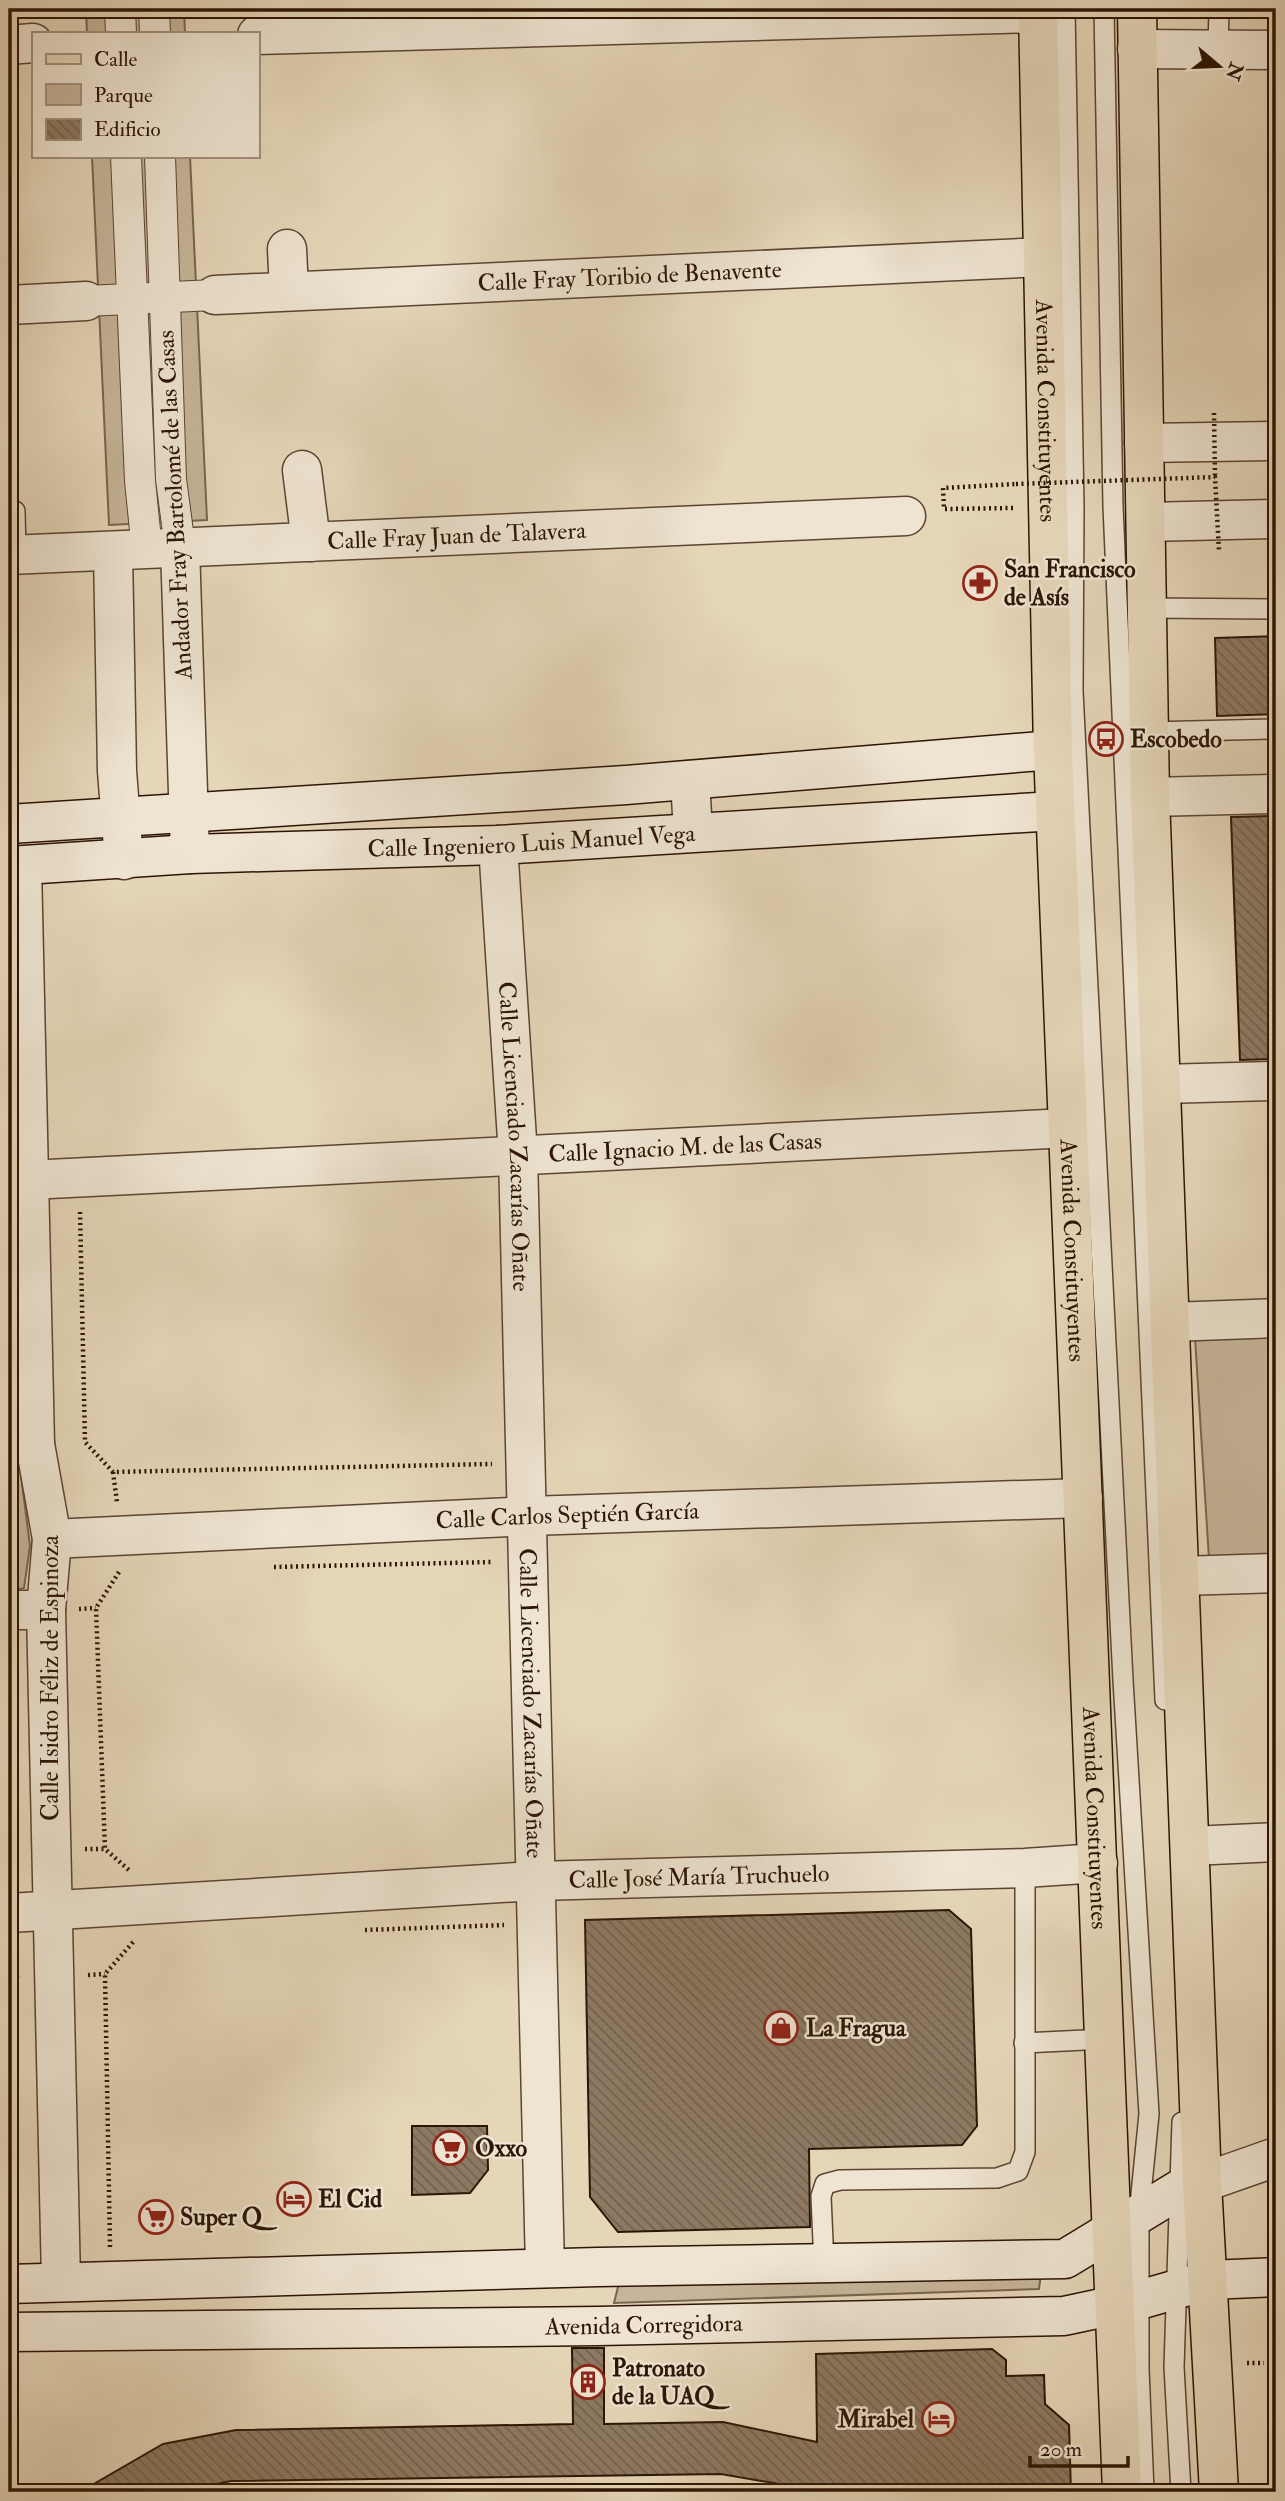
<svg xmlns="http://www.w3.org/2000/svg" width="1285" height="2501" font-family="'IM FELL Double Pica',serif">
<defs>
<pattern id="building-back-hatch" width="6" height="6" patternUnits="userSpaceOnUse" patternTransform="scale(1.75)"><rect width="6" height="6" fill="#8d7962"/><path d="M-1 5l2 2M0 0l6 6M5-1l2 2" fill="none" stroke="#74624f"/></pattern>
</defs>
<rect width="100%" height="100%" fill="#e5d6b8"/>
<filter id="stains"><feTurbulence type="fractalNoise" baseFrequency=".00286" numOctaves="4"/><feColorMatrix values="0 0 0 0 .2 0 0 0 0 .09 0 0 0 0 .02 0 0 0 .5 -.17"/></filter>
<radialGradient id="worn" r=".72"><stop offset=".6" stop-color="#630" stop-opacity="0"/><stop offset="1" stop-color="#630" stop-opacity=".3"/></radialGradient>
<g fill="#c6b59a" stroke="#7a6550" stroke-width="2">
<polygon points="86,9 184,9 185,33 87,33"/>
<polygon points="92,156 190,156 207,520 109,525"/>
<polygon points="1276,1336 1276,1555 1209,1559 1195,1338"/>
<polygon points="9,1452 18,1452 30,1546 24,1588 9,1592"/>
<polygon points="1041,2274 1039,2289 614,2303 619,2283"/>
</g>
<g fill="url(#building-back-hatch)" stroke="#2d1505" stroke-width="2">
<polygon points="1276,636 1276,714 1217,716 1215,638"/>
<polygon points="1276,816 1276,1059 1240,1060 1231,817"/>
<polygon points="949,1910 971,1929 977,2126 962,2145 809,2149 810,2227 618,2232 590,2197 585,1920"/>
<polygon points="412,2126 487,2126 488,2170 470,2193 412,2195"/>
<polygon points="572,2348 604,2348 604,2424 723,2422 817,2442 816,2354 992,2349 1006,2360 1006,2376 1044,2375 1045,2404 1069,2425 1071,2492 801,2492 785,2485 721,2474 231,2481 179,2492 80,2492 163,2444 236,2430 573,2424"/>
</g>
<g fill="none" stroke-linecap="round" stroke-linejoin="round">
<g stroke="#5b4532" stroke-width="22">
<g id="service">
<polyline points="1065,9 1074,506 1073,691 1123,1680 1149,2114 1139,2214 1139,2369 1144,2492"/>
<polyline points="1104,9 1113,506 1165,1700"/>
<polyline points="1218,50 1219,9"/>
<polyline points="15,511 16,555"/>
<polyline points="1147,608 1276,609"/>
<polyline points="1149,732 1276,729"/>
<polyline points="1024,2043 1105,2039"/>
<polyline points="824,2265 821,2196 825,2184 840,2180 997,2178 1018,2171 1025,2152 1025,1868"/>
<polyline points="1181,2492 1174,2367 1182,2122"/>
</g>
</g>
<g stroke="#5b4532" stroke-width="32">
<g id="pedestrian">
<polyline points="120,9 121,33"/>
<polyline points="154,9 155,33"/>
<polyline points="126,156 140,481 147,550"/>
<polyline points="160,156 171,479 180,547"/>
<polyline points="86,301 215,295"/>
</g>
</g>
<g stroke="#5b4532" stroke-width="41">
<g id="minor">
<polyline points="257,35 1038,13"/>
<polyline points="9,45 33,43"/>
<polyline points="1137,49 1276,50"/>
<polyline points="287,249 289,290"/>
<path id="s1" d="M215 295 1043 257"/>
<polyline points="9,305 86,301"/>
<polyline points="1144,443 1276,441"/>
<polyline points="302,470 311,542"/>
<polyline points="1146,522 1276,519"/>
<polyline points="180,547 190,854"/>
<polyline points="113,552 117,771 124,860"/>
<path id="s2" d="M9 555 906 516"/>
<polyline points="1150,797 1276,794"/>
<path id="s3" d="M498 845 518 1155 545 2268"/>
<polyline points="22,866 35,1444"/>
<polyline points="1162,1084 1276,1081"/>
<path id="s4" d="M9 1181 1068 1128"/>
<polyline points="1171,1322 1276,1318"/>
<polyline points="46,1610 61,2281"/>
<polyline points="1191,1846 1276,1842"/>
<path id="s5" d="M9 1913 535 1881 1025 1868 1098 1863"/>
</g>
</g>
<g stroke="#5b4532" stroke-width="41">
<g id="tertiary">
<polyline points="690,780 693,832"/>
<polyline points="9,1445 35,1444 52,1539 46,1610 9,1610"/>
<path id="s6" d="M52 1539 529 1516 1083 1498"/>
<polyline points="1181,1576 1276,1573"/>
<polyline points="1202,2183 1276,2157"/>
</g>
</g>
<g stroke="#2d1505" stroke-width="41">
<g id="secondary">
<polyline points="9,824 626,785 1053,750"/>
<path id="s7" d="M9 866 190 854 498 845 1055 811"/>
<polyline points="9,2284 598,2267 1065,2259 1180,2189 1202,2183"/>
<path id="s8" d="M9 2332 599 2326 1064 2316 1139 2300 1209 2280 1276 2277"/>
</g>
</g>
<g stroke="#2d1505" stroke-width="41">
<g id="primary">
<path id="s9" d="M1038 9 1053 750 1122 2492"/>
<polyline points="1137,9 1150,797 1202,2183 1219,2492"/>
</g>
</g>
<g stroke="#2d1505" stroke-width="4.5" stroke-dasharray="2 3.5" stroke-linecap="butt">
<polyline points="1013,508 944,509 943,488 1015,484"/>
<polyline points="80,1212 85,1442 113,1472 492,1464"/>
<polyline points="113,1472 117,1502"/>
<polyline points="274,1567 493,1562"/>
<polyline points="119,1572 96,1608 105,1849 130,1871"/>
<polyline points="79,1609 96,1608"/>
<polyline points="85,1849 105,1849"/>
<polyline points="365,1930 504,1925"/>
<polyline points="9,1969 18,1978"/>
<polyline points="88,1975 105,1974"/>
<polyline points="110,2247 105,1974 134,1941"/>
<polyline points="1247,2363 1264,2363"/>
</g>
<use href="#service" stroke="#eee4d1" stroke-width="19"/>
<use href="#pedestrian" stroke="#eee4d1" stroke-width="30"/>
<use href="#minor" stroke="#eee4d1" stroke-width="38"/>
<use href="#tertiary" stroke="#eee4d1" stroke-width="38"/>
<use href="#secondary" stroke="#eee4d1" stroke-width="38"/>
<use href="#primary" stroke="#e5d6b8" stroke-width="38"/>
<g stroke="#2d1505" stroke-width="4.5" stroke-dasharray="2 3.5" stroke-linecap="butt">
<polyline points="1214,413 1215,477"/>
<polyline points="1016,484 1215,477 1219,551"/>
</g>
</g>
<defs>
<g id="pharmacy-ring" transform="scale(1.75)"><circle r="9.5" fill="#eee4d1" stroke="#8f2418" stroke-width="1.5"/><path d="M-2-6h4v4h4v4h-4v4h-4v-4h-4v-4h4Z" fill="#8f2418"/></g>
<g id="bus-ring" transform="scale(1.75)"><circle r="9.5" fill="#eee4d1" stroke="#8f2418" stroke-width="1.5"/><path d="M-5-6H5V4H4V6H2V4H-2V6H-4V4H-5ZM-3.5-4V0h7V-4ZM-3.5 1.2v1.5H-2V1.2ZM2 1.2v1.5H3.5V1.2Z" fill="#8f2418"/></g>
<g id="shop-ring" transform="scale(1.75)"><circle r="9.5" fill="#eee4d1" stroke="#8f2418" stroke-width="1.5"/><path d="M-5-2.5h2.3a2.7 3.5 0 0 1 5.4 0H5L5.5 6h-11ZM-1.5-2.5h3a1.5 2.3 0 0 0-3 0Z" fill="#8f2418"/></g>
<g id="supermarket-ring" transform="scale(1.75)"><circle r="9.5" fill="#eee4d1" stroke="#8f2418" stroke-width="1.5"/><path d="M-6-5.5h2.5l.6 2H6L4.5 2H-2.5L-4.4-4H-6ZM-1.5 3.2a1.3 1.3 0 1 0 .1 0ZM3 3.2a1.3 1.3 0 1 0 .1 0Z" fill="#8f2418"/></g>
<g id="hotel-ring" transform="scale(1.75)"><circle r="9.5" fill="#eee4d1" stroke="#8f2418" stroke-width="1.5"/><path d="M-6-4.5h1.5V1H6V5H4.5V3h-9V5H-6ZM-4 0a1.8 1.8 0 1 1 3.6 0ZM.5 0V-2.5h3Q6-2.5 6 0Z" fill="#8f2418"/></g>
<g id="building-ring" transform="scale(1.75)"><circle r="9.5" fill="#eee4d1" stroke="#8f2418" stroke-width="1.5"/><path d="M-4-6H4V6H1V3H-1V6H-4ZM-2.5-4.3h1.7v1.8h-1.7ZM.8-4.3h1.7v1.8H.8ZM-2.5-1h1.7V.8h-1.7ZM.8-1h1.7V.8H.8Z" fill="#8f2418"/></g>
</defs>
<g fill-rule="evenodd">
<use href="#pharmacy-ring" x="980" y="583"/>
<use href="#bus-ring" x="1106" y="739"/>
<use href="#shop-ring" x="781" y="2028"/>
<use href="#supermarket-ring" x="450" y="2148"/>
<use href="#hotel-ring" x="294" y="2199"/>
<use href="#supermarket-ring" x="156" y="2217"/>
<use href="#building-ring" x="588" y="2382"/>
<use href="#hotel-ring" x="939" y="2419"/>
</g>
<g text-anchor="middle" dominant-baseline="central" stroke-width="5" stroke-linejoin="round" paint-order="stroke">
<g font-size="24" fill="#2d1505" stroke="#eee4d1">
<text stroke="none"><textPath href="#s1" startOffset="415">Calle Fray Toribio de Benavente</textPath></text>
<text stroke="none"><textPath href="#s9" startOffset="402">Avenida Constituyentes</textPath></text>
<text transform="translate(175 505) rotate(-93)">Andador Fray Bartolomé de las Casas</text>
<text stroke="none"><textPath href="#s2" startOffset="448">Calle Fray Juan de Talavera</textPath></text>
<text stroke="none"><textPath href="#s7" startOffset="523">Calle Ingeniero Luis Manuel Vega</textPath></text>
<text stroke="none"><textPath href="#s3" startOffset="292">Calle Licenciado Zacarías Oñate</textPath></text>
<text stroke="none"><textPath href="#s4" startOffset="677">Calle Ignacio M. de las Casas</textPath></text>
<text stroke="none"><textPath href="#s9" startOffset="1242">Avenida Constituyentes</textPath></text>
<text stroke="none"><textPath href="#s6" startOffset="516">Calle Carlos Septién García</textPath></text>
<text transform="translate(50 1678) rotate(-90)">Calle Isidro Féliz de Espinoza</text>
<text stroke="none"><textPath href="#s3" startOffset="859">Calle Licenciado Zacarías Oñate</textPath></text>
<text stroke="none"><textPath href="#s9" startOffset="1810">Avenida Constituyentes</textPath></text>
<text stroke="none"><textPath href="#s5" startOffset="691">Calle José María Truchuelo</textPath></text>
<text stroke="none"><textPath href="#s8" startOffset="635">Avenida Corregidora</textPath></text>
</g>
<g font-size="24" font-weight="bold" fill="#2d1505" stroke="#eee4d1" text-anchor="start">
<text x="1004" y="569">San Francisco<tspan x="1004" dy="28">de Asís</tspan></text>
<text x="1130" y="739">Escobedo</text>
<text x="806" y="2028">La Fragua</text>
<text x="475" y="2148">Oxxo</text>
<text x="318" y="2199">El Cid</text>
<text x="180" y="2217">Super Q</text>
<text x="612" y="2368">Patronato<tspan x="612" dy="28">de la UAQ</tspan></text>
<text x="914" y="2419" text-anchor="end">Mirabel</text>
</g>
</g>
<rect width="1285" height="2501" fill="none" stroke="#e5d6b8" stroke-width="35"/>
<rect x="10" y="10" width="1264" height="2480" fill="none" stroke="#2d1505" stroke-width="3.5"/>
<rect x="18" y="18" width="1250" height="2466" fill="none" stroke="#2d1505" stroke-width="2"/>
<rect x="32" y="32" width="228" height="126" fill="#eee4d1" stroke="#a1917f" stroke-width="2"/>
<rect x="46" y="54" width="35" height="10" fill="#e5d6b8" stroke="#a1917f" stroke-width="2"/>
<text x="94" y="66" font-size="21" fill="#2d1505">Calle</text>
<rect x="46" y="84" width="35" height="21" fill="#c6b59a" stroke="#a1917f" stroke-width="2"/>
<text x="94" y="102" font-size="21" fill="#2d1505">Parque</text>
<rect x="46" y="119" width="35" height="21" fill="url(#building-back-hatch)" stroke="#a1917f" stroke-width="2"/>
<text x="94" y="136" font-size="21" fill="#2d1505">Edificio</text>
<g transform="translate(1219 66) rotate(109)" stroke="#eee4d1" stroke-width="5" paint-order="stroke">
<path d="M0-5L12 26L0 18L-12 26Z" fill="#2d1505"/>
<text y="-10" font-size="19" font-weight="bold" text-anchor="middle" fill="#2d1505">N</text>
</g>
<path d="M1030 2456v10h98v-10" fill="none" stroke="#2d1505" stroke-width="3.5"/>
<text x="1040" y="2456" font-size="21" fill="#2d1505" stroke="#eee4d1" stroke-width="5" paint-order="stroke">20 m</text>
<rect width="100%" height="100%" filter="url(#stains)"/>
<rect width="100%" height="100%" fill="url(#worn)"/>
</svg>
